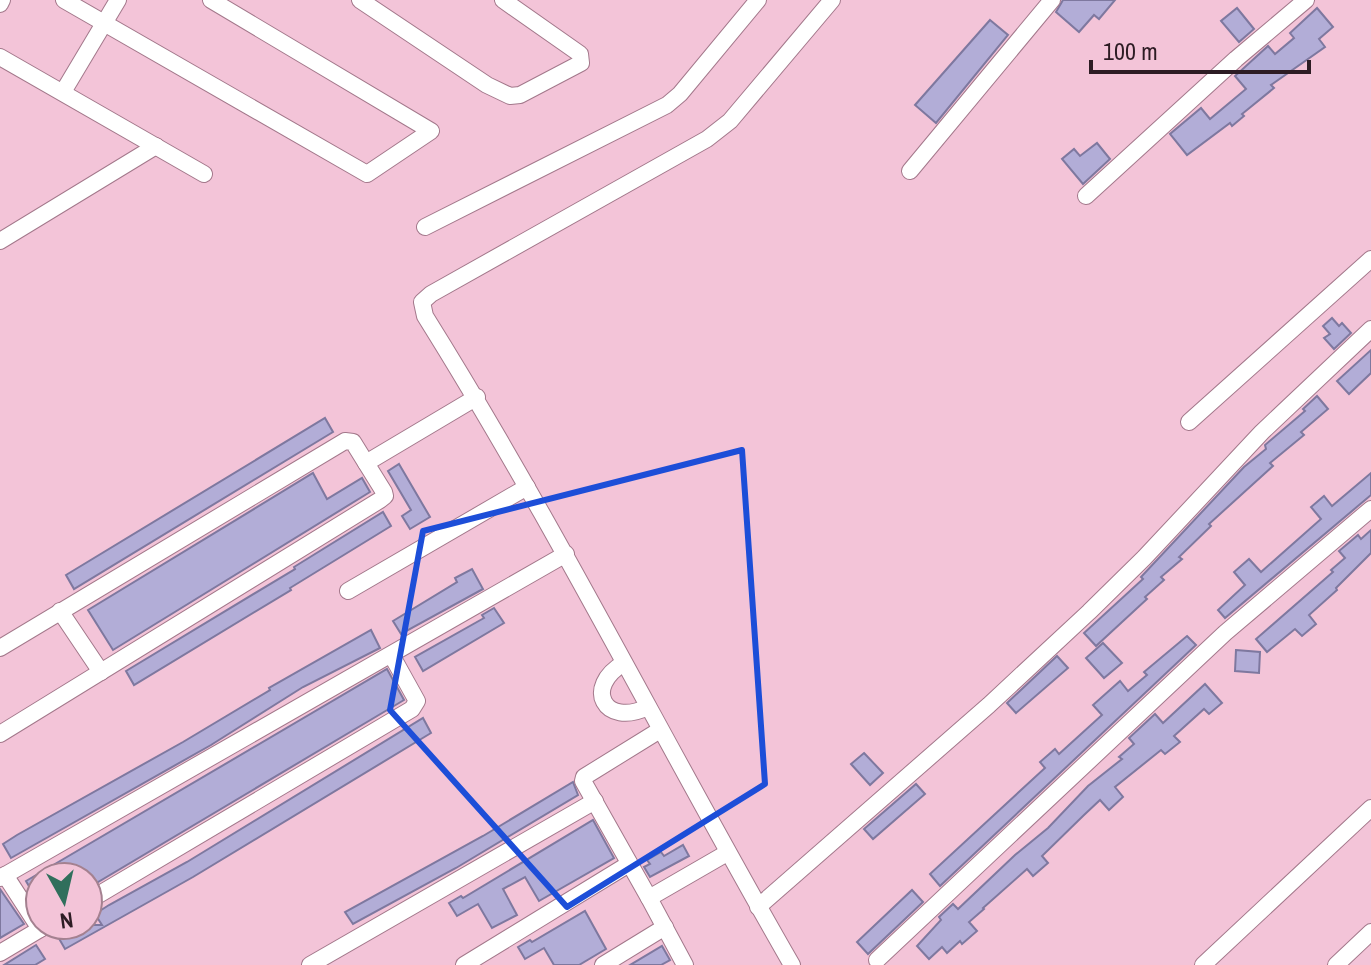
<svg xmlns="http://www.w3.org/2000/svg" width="1371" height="965" font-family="'Archivo Narrow',sans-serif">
<rect width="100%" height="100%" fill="#f3c4d8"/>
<g fill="#b2add7" stroke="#7e789f" stroke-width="2">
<polygon points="1063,0 1115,0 1099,19 1094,15 1079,32 1056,12"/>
<polygon points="1237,8 1254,29 1239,42 1221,21"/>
<polygon points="1317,8 1333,27 1319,39 1325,47 1271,85 1274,88 1242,114 1244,116 1232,126 1230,123 1187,155 1170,134 1201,108 1210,119 1246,89 1235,76 1268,46 1275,54 1294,38 1290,33"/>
<polygon points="990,20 1008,35 936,123 915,105"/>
<polygon points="1097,143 1110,159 1083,184 1062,159 1074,149 1080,156"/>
<polygon points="1332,318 1339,326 1342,323 1351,333 1334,349 1324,338 1330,334 1323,326"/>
<polygon points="1371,350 1371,373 1349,394 1337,381"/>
<polygon points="1317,396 1328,409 1301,432 1304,435 1270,463 1273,466 1209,524 1211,526 1179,557 1182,559 1161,577 1164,580 1145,597 1147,599 1096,646 1084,633 1143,579 1141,577 1244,467 1266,449 1265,445 1305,411 1303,409"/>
<polygon points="325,418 333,432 74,589 66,575"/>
<polygon points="399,464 430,517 410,529 402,516 411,510 388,471"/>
<polygon points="313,473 327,499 362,478 370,492 113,650 88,610"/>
<polygon points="1371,473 1371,495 1225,618 1218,610 1245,585 1234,572 1249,559 1261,572 1321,519 1311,507 1324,496 1332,506"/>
<polygon points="383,512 391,526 290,588 291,590 134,685 126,671 295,569 294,567"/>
<polygon points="1371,530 1371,553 1336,588 1337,590 1309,615 1316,624 1302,636 1295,629 1267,652 1256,639 1333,572 1331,570 1345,558 1339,551 1358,535 1361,539"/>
<polygon points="472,569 483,589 401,634 393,621 457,582 455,578"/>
<polygon points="494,608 504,623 423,671 415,657 484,618 482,615"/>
<polygon points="371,630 380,648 303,687 211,745 11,858 3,844 17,835 183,742 270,690 269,688"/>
<polygon points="1187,636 1196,645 940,886 930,874 1045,768 1040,762 1055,749 1059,754 1102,715 1093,705 1120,681 1128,691 1147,675 1144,672"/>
<polygon points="1103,643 1122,663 1104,678 1086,658"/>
<polygon points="1236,650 1260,652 1259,673 1235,671"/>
<polygon points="1057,656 1068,668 1016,713 1007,703"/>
<polygon points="387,669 404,700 88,888 88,877 40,877 40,905 26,881"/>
<polygon points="1205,684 1222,703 1209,714 1204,709 1174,736 1180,742 1165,754 1161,750 1115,787 1123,797 1109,810 1100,800 1084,815 1042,856 1048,863 1033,876 1027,869 983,908 984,909 969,922 977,931 962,944 960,941 947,953 942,947 929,959 917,946 941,920 939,917 953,904 958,909 1015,855 1048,828 1088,786 1122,759 1119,757 1134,744 1129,738 1155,714 1163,723"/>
<polygon points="423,718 431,733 193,877 65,949 57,935 73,925 102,925 95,914 109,905 187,862"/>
<polygon points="864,753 883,773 870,785 851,764"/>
<polygon points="573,782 578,795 456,868 353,924 345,912 483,836"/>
<polygon points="916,784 925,794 873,839 864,829"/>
<polygon points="593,820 614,858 539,901 525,877 503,889 517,915 492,928 478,904 457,916 449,903 461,896 463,898"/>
<polygon points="683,845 689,856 650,877 644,867 650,864 647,860 661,852 664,856"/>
<polygon points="0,889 24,924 0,938"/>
<polygon points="912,890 923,902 868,954 857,942"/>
<polygon points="585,911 606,949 579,965 554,965 544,948 525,959 518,947 530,940 532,942"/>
<polygon points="36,945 45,959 35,965 4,965"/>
<polygon points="662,946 670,960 661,965 630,965"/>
</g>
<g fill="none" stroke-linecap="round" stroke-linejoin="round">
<g stroke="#a3788b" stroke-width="18">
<g id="street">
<polyline points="64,0 367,174 431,131 211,0"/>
<polyline points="360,0 487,85 510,96 520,95 581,63 580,54 503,0"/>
<polyline points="0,4 2,0"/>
<polyline points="0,57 204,174"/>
<polyline points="63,92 118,0"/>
<polyline points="910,171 1052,0"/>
<polyline points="1086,196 1236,59 1306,0"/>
<polyline points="425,227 667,105 680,94 758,0"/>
<polyline points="0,241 156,146"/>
<polyline points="1189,422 1371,259"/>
<polyline points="348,591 527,487"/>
<polyline points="60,611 101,672"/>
<polyline points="0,648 345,441 353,442 366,463"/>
<path d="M624 663C583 687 604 728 648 707"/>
<polyline points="660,730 584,777 583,781 649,898 727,853"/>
<polyline points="0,734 380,500 385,496 384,492 366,463 477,397"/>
<polyline points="5,875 40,929"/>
<polyline points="0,878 566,554"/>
<polyline points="649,898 685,965"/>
<polyline points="88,901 412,709 417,701 392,656"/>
<polyline points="758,907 989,705 1089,612 1144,558 1262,432 1371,329"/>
<polyline points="0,953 47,925"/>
<polyline points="877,960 1225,633 1371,509"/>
<polyline points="310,965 595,801"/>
<polyline points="464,965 629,864"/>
<polyline points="603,965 665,927"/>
<path d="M792 965C668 750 557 527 425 316L422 302 431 294 707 139 730 121 832 0"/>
<polyline points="1203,965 1371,808"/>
<polyline points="1336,965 1371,932"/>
</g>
</g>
<use href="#street" stroke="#fff" stroke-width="16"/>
</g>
<path fill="none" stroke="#1d4ed8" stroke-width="6" stroke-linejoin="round" d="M742 450 765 784 567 907 390 710 423 531Z"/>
<g transform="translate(64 901) rotate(172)"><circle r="38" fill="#f3c4d8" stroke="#a48190" stroke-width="2"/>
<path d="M0-6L14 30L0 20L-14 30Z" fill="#306f5c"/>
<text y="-12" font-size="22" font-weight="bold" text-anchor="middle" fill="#2d1c24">N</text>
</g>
<path d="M1091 60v12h218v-12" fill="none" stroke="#2d1c24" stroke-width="4"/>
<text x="1103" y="60" font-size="24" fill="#2d1c24" stroke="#f3c4d8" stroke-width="6" paint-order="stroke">100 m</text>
</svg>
